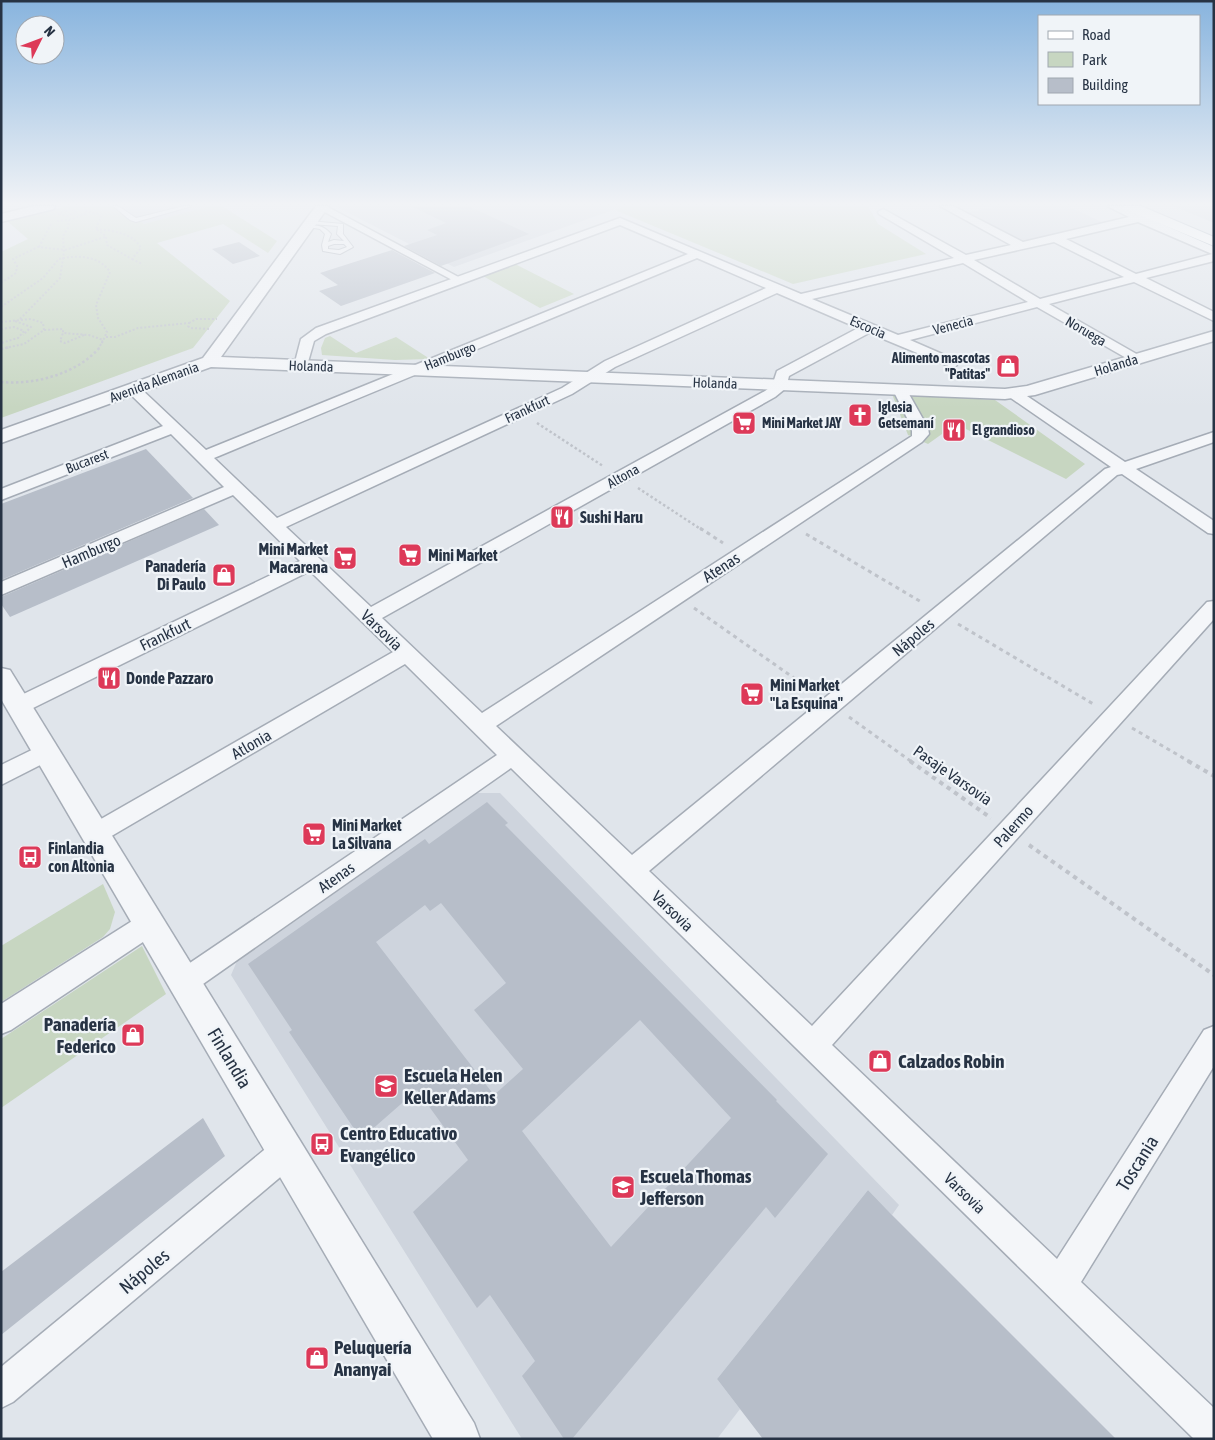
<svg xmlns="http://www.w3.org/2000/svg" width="1215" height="1440" font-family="'Asap Condensed',sans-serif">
<rect width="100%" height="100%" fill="#e0e5eb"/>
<g fill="#ced4dd">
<polygon points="120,206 210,206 144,224"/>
<polygon points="335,206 624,206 454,267"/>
<polygon points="999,206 1067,206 1104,223 1020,242 965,213"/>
<polygon points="1173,206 1214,206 1214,223"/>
<polygon points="477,793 500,793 899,1205 892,1215 868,1190 717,1379 740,1409 717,1439 522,1439 231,975 237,961"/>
</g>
<g fill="#c7d6c1">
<polygon points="68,206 120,206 144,224 210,206 222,206 277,241 268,253 223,224 157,243 230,301 193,348 1,418 1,252 28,239 7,221"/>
<polygon points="624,206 868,206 878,224 926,254 793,284 615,210"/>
<polygon points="515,264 574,294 540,308 483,276"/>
<polygon points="330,336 356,353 396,337 430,359 395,360 322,355 321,348 325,338"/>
<polygon points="892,394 995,400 1085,464 1066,479 956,424 928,444 908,435"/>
<polygon points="103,884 115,912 110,929 103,937 1,1002 1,946"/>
<polygon points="142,946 166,994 1,1108 1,1039"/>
</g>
<g fill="#b7bec9" fill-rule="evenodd">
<polygon points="411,206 468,206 529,234 441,266 404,246 437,235 427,230 446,223"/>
<polygon points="239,242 260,256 233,264 212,249"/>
<polygon points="392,250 435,273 341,306 319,291 338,285 320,273"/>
<polygon points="146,449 193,498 1,580 1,504"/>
<polygon points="204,509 219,525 10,617 1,604 1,597"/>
<path d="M487 802 508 823 505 825 777 1100 776 1101 828 1154 775 1218 766 1207 572 1439H564L522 1376 535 1361 490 1295 477 1308 413 1212 468 1160 417 1090 361 1139 289 1032 292 1030 248 964 425 839 429 844ZM441 903 506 983 474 1010 523 1069 494 1095 376 942 425 905 430 911ZM640 1020 731 1118 611 1247 522 1131Z"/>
<polygon points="203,1118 225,1156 1,1335 1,1272"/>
<polygon points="868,1190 892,1215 1116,1439 763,1439 717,1379"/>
</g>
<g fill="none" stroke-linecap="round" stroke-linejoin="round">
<g stroke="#a5acb6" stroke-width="2">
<g id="service">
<polygon points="113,206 118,206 136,218 184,206 192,206 136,222 130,220"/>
<path d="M309 221 343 224V234L353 247 340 254 323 251 322 245 325 234 320 229 308 227C317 223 325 227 331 234L328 242 334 240 344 241 337 234 338 226 311 224ZM334 244H344L347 247 339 250 328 249V246Z"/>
</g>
</g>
<g stroke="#a5acb6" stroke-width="3">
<polygon id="pedestrian" points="319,206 326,206 464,280 459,283 456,282 319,209"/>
</g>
<g stroke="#a5acb6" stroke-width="3">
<g id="minor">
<path d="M940 206H953L1023 242 1129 217 1107 206H1121L1214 247V261L1146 278 1214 312V321L1134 282 1049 304 1140 356 1142 359 1140 362 1135 363 1037 307 910 340 956 360 958 363 956 366 951 367 869 333 789 376 786 388 775 397 382 618 482 713 912 436V428L893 390 895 387H905L928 428 929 434 922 442 496 726 632 855 1105 469 1111 467 1008 396 1006 393 1008 390H1018L1125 462 1214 432V442L1136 469 1214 521V534L1208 533 1122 474 1117 475 649 871 812 1026 1207 602 1214 601V619L832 1045 1057 1259 1204 1030 1214 1026V1066L1081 1282 1214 1408V1439H1194L511 768 193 991 184 995 175 991 171 982 175 973 497 755 405 664 103 841 95 844 87 841 83 834 87 827 393 652 310 571 25 712 18 714 11 712 8 706 11 700 300 561 233 495 1 595V582L224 487 171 434 1 500V489L163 426 128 392 126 389 128 386H138L206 450 688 254 620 225 326 334 314 341 306 369 301 370 294 366 301 339 316 328 620 218 801 294 954 258 879 214 878 212 883 209 966 255 1011 245ZM1138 222 1210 253 1212 254 1136 274 1066 239ZM1054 242 1124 277 1040 299 974 260ZM697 258 766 288 605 361 562 388 277 518 214 458ZM963 263 1028 302 898 335 812 299ZM777 293 858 328 777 371 772 386 765 391 371 607 286 527 572 394 615 367Z"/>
<polygon points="46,743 54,746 57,752 54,758 1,785 1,765"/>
<polygon points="149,912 158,916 162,924 158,932 11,1030 1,1034 1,1004 140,916"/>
<polygon points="286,1137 297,1141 301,1152 297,1163 13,1402 1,1408 1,1367 275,1141"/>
</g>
</g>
<g stroke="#a5acb6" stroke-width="3">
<g id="tertiary">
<polygon points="34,206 55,206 54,209 1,222 1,214"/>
<polygon points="316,206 329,206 221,357 1005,389 1027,386 1214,331 1214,341 1035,395 1005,399 211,367 1,443 1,430 203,358"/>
<polygon points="1,668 10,670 474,1423 480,1439 433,1439 1,699"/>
</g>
</g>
<g stroke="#9eaab8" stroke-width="2">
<polygon id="primary" points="1123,206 1141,206 1214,237 1214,246 1125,209"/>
</g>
<g stroke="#bfc3ca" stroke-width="2" stroke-dasharray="2 2" stroke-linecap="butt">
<polygon points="71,209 77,212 67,216 57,214"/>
<polyline points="85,211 98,214 101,217 96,229"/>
<polyline points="57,221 69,220 85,214 86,208 82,206"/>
<path d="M96 229C112 231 132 232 141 248L132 259 107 245 106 236Z"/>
<polyline points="39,247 51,224"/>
<polyline points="132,259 142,264"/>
<polyline points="1,283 16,273 17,266 13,259 38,247 65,250 105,237"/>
<path d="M1 307 43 278 59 259C76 255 99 255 110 272L96 305 98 318 107 332 101 345"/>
<polyline points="20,319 60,278 64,252 63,236 68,228 69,220"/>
<polyline points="15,321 31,327 23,335"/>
<polyline points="1,322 31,319 43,323 44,330"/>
<polyline points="189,323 196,319 217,319"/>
<polyline points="1,329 14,327 24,331 18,338 1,343"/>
<polyline points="84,335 65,343 60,341 63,333 89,335 103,340 99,348"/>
<polyline points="106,337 115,337 138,328 189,323 188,326 190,328 210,329"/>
<polyline points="5,348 24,344 44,330 63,329 63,333"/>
</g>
<g stroke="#bfc3ca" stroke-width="2.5" stroke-dasharray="2.5 2.5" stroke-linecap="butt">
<polyline points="1,349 11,347"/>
<path d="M1 382C35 385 77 374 100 347"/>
<polyline points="537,423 603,466"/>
<polyline points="638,488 702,530"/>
</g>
<g stroke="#bfc3ca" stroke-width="3" stroke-dasharray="4 4" stroke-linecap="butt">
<polyline points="700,528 723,543"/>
<polyline points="806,534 923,603"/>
<polyline points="694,608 814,692"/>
<polyline points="958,624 1095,705"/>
<polyline points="849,717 912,762"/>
<polyline points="1132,728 1190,762"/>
</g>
<g stroke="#bfc3ca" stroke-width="4" stroke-dasharray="4.5 4.5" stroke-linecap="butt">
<polyline points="910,761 991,818"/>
<polyline points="1188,761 1214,776"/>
<polyline points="1029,845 1214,975"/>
</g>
<use href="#service" fill="#f4f6f9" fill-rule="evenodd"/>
<use href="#pedestrian" fill="#f4f6f9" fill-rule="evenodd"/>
<use href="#minor" fill="#f4f6f9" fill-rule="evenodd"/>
<use href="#tertiary" fill="#f4f6f9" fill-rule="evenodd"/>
<use href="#primary" fill="#fff" fill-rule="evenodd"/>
</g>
<linearGradient id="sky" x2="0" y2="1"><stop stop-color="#88b4de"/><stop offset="0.5" stop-color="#f1f3f6"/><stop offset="1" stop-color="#f1f3f6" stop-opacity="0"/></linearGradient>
<rect width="1215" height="408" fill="url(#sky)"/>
<defs>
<g id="shop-square" transform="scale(1.25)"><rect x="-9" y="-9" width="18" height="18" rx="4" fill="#dd3958" stroke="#f0f4f8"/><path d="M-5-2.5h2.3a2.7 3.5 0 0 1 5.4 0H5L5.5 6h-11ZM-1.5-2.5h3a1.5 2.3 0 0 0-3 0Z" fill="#fff"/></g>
<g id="church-square" transform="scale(1.25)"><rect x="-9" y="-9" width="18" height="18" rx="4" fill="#dd3958" stroke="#f0f4f8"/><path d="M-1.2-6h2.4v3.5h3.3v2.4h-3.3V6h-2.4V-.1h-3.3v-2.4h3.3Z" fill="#fff"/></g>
<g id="supermarket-square" transform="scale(1.25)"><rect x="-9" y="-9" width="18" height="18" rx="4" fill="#dd3958" stroke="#f0f4f8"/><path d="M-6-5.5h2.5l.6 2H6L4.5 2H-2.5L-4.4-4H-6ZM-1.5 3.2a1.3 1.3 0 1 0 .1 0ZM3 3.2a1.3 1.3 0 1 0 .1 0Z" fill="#fff"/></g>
<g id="restaurant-square" transform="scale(1.25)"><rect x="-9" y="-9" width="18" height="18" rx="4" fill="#dd3958" stroke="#f0f4f8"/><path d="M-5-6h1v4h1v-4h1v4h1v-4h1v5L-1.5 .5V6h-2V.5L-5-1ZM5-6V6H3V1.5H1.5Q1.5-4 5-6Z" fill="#fff"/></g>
<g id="bus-square" transform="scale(1.25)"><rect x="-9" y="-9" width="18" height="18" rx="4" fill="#dd3958" stroke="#f0f4f8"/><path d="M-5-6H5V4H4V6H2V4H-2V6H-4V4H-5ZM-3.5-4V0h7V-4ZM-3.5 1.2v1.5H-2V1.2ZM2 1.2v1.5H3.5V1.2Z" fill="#fff"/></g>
<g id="school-square" transform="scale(1.25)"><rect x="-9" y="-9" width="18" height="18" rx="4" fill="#dd3958" stroke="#f0f4f8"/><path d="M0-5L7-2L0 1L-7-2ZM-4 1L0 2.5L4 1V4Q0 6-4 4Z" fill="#fff"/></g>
</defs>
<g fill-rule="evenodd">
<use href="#shop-square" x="1008" y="366"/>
<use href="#church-square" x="860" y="415"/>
<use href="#supermarket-square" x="744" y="423"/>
<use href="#restaurant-square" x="954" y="430"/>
<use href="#restaurant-square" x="562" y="517"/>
<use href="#supermarket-square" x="410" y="555"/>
<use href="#supermarket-square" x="345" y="558"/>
<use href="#shop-square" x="224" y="575"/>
<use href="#restaurant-square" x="109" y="678"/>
<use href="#supermarket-square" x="752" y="694"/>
<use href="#supermarket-square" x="314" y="834"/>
<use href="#bus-square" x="30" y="857"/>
<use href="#shop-square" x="133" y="1035"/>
<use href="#shop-square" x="880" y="1061"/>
<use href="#school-square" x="386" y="1086"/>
<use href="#bus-square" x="322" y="1144"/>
<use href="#school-square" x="623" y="1187"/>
<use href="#shop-square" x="317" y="1358"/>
</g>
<g text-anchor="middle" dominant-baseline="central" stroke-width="4.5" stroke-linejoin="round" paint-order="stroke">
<g font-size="14" fill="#273344" stroke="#f0f4f8">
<text transform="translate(953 325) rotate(-15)">Venecia</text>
<text transform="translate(868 327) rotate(23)">Escocia</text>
<text transform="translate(1086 331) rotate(30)">Noruega</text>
<text transform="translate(450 356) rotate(-22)">Hamburgo</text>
<text transform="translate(1116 365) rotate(-17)">Holanda</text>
<text transform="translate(311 366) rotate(2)">Holanda</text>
<text transform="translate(154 382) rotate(-20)">Avenida Alemania</text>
<text transform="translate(715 383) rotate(2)">Holanda</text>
<text transform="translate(527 409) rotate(-25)">Frankfurt</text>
<text transform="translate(87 461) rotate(-21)">Bucarest</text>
<text transform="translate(623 476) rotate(-29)">Altona</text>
</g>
<g font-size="14" font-weight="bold" fill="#273344" stroke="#f0f4f8" text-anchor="start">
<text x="990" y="358" text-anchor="end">Alimento mascotas<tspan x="990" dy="16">"Patitas"</tspan></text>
<text x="878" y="407">Iglesia<tspan x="878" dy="16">Getsemaní</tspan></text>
<text x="762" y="423">Mini Market JAY</text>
<text x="972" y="430">El grandioso</text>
</g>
<g font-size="16" font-weight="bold" fill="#273344" stroke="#f0f4f8" text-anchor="start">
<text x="580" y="517">Sushi Haru</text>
<text x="328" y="549" text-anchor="end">Mini Market<tspan x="328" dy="18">Macarena</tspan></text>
<text x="428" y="555">Mini Market</text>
<text x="206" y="566" text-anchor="end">Panadería<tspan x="206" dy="18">Di Paulo</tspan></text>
<text x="126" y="678">Donde Pazzaro</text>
<text x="770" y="685">Mini Market<tspan x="770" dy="18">"La Esquina"</tspan></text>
<text x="332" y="825">Mini Market<tspan x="332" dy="18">La Silvana</tspan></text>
<text x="48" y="848">Finlandia<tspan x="48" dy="18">con Altonia</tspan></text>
</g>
<g font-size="16" fill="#273344" stroke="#f0f4f8">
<text transform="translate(91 551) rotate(-23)">Hamburgo</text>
<text transform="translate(721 567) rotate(-33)">Atenas</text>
<text transform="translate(382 630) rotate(44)">Varsovia</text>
<text transform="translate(165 634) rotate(-26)">Frankfurt</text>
<text transform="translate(913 637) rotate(-40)">Nápoles</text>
<text transform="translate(251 744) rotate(-30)">Atlonia</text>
<text transform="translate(953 775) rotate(35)">Pasaje Varsovia</text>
<text transform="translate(1013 826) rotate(-48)">Palermo</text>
<text transform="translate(336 877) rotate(-35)">Atenas</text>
<text transform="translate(673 911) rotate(44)">Varsovia</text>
<text transform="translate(965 1193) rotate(44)">Varsovia</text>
</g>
<g font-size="19" font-weight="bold" fill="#273344" stroke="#f0f4f8" text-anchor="start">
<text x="116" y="1024" text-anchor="end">Panadería<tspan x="116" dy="22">Federico</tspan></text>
<text x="898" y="1061">Calzados Robin</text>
<text x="404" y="1075">Escuela Helen<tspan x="404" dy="22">Keller Adams</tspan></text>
<text x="340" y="1133">Centro Educativo<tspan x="340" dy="22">Evangélico</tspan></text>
<text x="640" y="1176">Escuela Thomas<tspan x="640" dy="22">Jefferson</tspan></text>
<text x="334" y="1347">Peluquería<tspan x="334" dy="22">Ananyai</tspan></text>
</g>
<g font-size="19" fill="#273344" stroke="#f0f4f8">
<text transform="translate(230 1058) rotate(59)">Finlandia</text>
<text transform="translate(1137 1163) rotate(-58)">Toscania</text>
<text transform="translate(144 1271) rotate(-40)">Nápoles</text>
</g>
</g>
<rect width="1215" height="1440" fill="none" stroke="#273344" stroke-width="5"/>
<rect x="1038" y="15" width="162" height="90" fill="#f0f4f8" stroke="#a0a7b0"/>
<rect x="1048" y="31" width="25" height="8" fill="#ffffff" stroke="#a0a7b0"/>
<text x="1082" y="40" font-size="15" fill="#273344">Road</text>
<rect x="1048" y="52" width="25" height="15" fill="#c7d6c1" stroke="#a0a7b0"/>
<text x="1082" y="65" font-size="15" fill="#273344">Park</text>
<rect x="1048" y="78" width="25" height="15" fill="#b7bec9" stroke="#a0a7b0"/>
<text x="1082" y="90" font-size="15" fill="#273344">Building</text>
<g transform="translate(40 40) rotate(48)"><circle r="24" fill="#f0f4f8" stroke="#a0a7b0"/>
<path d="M0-4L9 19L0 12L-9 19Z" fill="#dd3958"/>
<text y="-8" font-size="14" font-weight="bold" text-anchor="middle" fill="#273344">N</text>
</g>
</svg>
